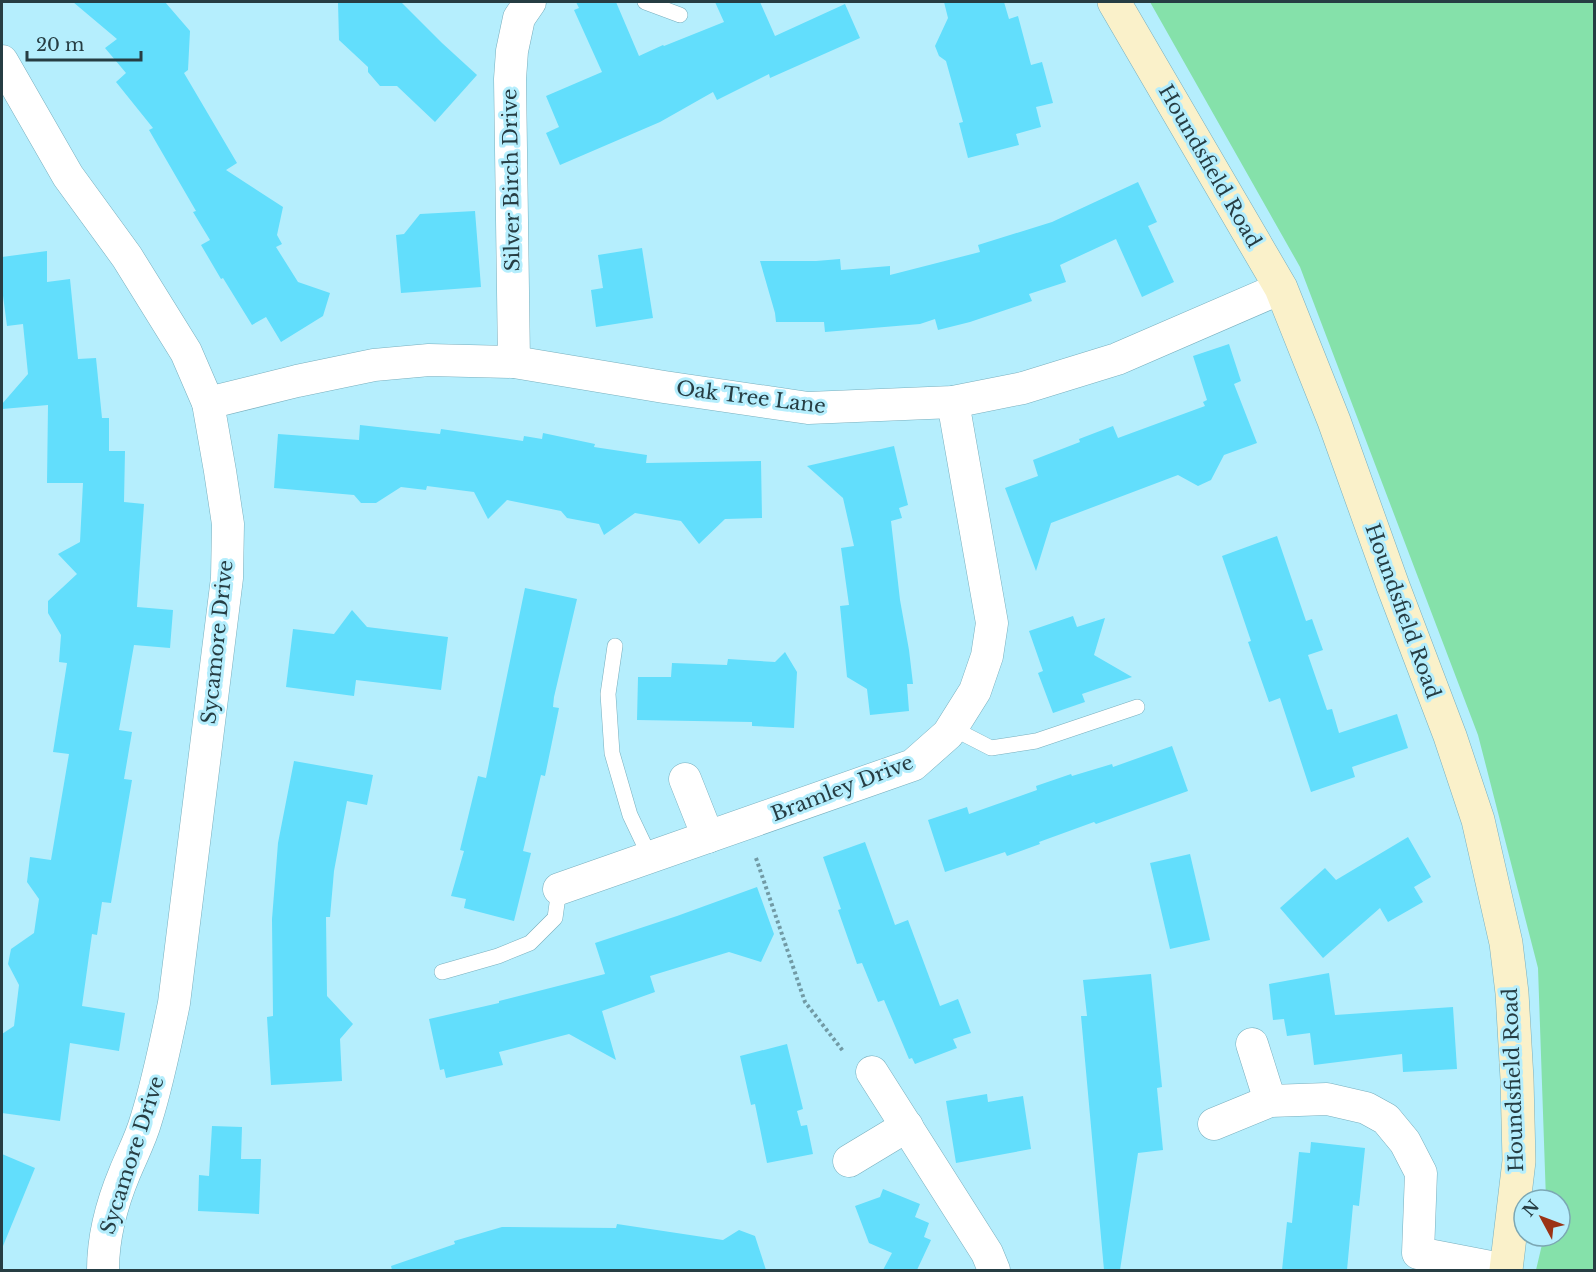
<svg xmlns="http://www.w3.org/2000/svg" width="1596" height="1272" font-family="'Libre Baskerville',serif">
<rect width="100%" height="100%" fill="#b5eefd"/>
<polygon fill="#85e1aa" points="1150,2 1594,2 1594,1270 1536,1270 1544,1236 1560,1236 1560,1200 1546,1200 1538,968 1478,735 1300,267"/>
<g fill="#62defc">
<polygon points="73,2 165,2 190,31 188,70 184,73 237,163 226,170 283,207 277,235 282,244 276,247 298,282 330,293 323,316 281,342 266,317 252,325 223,278 221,279 201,245 210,240 193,212 196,211 149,130 153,128 116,82 126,73 105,48 117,39"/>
<polygon points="338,2 401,2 442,43 477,75 435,122 397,86 380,86 368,72 368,67 339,40"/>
<polygon points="576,2 616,2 639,56 663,45 664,46 724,22 715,2 760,2 775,36 845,4 860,38 770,78 769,74 717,100 713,92 660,122 560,165 546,133 559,127 546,96 602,72 574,10 579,8"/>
<polygon points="944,2 1004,2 1009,19 1018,16 1031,65 1042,62 1053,103 1036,107 1041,127 1016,134 1019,145 968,158 959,123 963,122 946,61 939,56 935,46 948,18"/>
<polygon points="1138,182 1157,222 1148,226 1174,282 1142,297 1116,239 1060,265 1066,282 1029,294 1032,301 970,322 938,330 935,319 920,324 825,332 824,322 776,322 775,313 760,261 816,261 840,259 841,270 890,266 890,275 980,252 978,245 1052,222"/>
<polygon points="475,211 481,287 401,293 396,235 404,234 420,214"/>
<polygon points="642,248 653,318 596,327 591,290 603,288 598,255"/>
<polygon points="47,251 47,282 70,279 78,359 96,358 102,418 109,418 109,451 125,451 124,502 144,504 137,607 173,610 170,648 134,645 119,730 132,732 124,779 132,780 111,903 102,902 97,935 92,934 82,1006 125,1013 119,1051 70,1043 60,1121 2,1113 2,1034 14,1026 19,985 8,964 11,949 34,933 39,899 27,882 30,857 51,860 69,754 53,752 67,663 59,662 61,635 48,613 48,601 77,574 58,554 80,542 83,483 47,483 48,405 2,409 2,404 28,374 23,324 7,326 2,288 2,257"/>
<polygon points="1229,344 1241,381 1234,384 1257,443 1224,455 1211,480 1198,486 1178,475 1051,523 1036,571 1005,488 1038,476 1033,460 1080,442 1079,439 1113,426 1118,438 1205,406 1203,402 1207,400 1193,356"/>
<polygon points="360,425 440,434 441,429 523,441 524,436 542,439 543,433 595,444 594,447 647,455 646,463 761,461 762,518 725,519 699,544 681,521 635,513 604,535 599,524 567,518 561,511 507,500 488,519 474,492 427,486 426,490 401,487 376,503 361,503 354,495 274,488 278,434 359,440"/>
<polygon points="894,446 908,505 899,508 902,518 891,521 900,600 909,650 913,684 907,684 909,711 870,715 867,689 847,677 840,606 849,605 841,548 854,546 843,498 807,466"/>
<polygon points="1277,536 1306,621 1312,619 1323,650 1308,655 1327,710 1332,709 1339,733 1397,714 1408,748 1352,767 1355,777 1311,792 1280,698 1269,702 1248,642 1251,641 1222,556"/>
<polygon points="525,588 577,599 554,697 553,707 559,708 545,776 541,775 523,851 531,853 514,921 464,908 466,899 451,896 464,851 460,850 478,776 486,778"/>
<polygon points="352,610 367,627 448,637 441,690 356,680 354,696 286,687 293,629 334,634"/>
<polygon points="1073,616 1077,627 1105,618 1094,655 1132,677 1082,694 1085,702 1053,713 1038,673 1043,671 1029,631"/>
<polygon points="785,652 797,672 794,728 752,726 752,722 637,720 638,677 671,677 672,663 727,665 728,659 775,662"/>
<polygon points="1172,746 1188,791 1096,824 1094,822 1039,842 1040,844 1007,856 1005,852 945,872 928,820 967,807 969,814 1037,790 1036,786 1071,774 1072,776 1112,764 1113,767"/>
<polygon points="294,761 373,775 367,805 347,801 334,871 330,917 326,917 327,996 353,1024 340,1039 342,1081 271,1085 267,1017 273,1016 272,919 278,843"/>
<polygon points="1408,837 1431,877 1414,887 1423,902 1388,922 1380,908 1323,958 1280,908 1325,868 1336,880"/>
<polygon points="865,842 895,925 908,920 940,1006 958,999 971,1033 953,1039 957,1048 915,1064 912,1058 909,1059 884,1000 878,1002 862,963 857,964 838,910 841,909 823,857"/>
<polygon points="1190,854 1210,940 1170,949 1150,863"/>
<polygon points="757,887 774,934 761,962 729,952 650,976 655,992 602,1011 616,1060 569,1034 499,1052 503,1065 446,1078 444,1069 440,1070 429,1019 499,1003 499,1001 605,974 595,943 677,916"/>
<polygon points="1329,973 1335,1015 1453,1007 1457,1069 1403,1072 1402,1054 1314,1065 1310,1033 1287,1036 1284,1019 1273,1020 1269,984"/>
<polygon points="1151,974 1162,1087 1157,1088 1163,1150 1138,1153 1120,1270 1104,1270 1081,1016 1087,1016 1083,980"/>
<polygon points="787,1044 803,1109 797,1111 801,1126 807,1125 813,1154 767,1163 755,1104 751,1105 740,1056"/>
<polygon points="987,1094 988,1102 1023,1096 1031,1149 956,1163 946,1101"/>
<polygon points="212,1126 242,1127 241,1159 261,1159 259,1214 198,1211 199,1175 209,1176"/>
<polygon points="1311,1142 1365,1148 1359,1206 1353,1205 1347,1270 1282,1270 1287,1222 1292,1223 1299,1152 1310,1153"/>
<polygon points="2,1154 35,1168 3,1246 2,1246"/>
<polygon points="883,1189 920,1204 915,1217 929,1223 924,1237 931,1240 917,1270 883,1270 892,1253 869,1243 855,1206 880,1197"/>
<polygon points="617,1224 723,1240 739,1230 755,1236 766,1270 392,1270 391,1266 455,1244 454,1241 502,1227 616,1228"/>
</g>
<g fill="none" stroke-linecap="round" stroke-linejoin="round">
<g stroke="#78afbe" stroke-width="16">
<g id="lane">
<polyline points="645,2 680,15"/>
<polyline points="615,646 608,694 612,753 630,815 650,857"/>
<polyline points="952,728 991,748 1036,741 1137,707"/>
<polyline points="442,972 498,956 530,943 555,918 559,889"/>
</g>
</g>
<g stroke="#78afbe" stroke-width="33">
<g id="street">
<path d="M2 61 68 176 127 257 186 352 208 403 220 471 228 524 227 578 174 1003C166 1042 158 1082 146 1120 141 1138 132 1155 125 1172 112 1203 103 1237 103 1270"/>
<polyline points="514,362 510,79 512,51 519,18 530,2"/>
<polyline points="208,403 297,381 374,365 429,360 514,362 664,387 808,408 953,402 1023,388 1117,359 1281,288"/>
<polyline points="685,779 708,837"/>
<polyline points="559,889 913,765 948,734 975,691 987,656 992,623 953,402"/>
<polyline points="1252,1044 1270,1101"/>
<polyline points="872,1072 987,1253 994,1270"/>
<polyline points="1214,1124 1270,1101 1327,1099 1366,1108 1386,1119 1405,1142 1421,1173 1418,1253 1506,1270"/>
<polyline points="849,1161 907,1126"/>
</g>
</g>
<g stroke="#78afbe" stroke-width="34">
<polyline id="secondary" points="1114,2 1281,288 1334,421 1393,586 1450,736 1478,820 1506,943 1512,993 1517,1079 1519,1161 1506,1270"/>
</g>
<polyline stroke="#719aa5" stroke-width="4" stroke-dasharray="3 3" stroke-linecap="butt" points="756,858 805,1002 843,1051"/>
<use href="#lane" stroke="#fff" stroke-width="15"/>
<use href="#street" stroke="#fff" stroke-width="32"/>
<use href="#secondary" stroke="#faf1ca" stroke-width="33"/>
</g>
<g text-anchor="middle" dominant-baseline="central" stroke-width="6" stroke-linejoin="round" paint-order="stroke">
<g font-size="20" fill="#263d43" stroke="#b5eefd">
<text transform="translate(1210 166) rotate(60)">Houndsfield Road</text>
<text transform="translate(511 180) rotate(-91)">Silver Birch Drive</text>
<text transform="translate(751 397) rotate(7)">Oak Tree Lane</text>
<text transform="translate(1403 611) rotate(70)">Houndsfield Road</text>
<text transform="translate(217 642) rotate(-84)">Sycamore Drive</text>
<text transform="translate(842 788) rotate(-21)">Bramley Drive</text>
<text transform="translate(1513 1080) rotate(-92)">Houndsfield Road</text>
<text transform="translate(132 1155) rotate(-72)">Sycamore Drive</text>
</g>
</g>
<rect width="1596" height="1272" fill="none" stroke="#263d43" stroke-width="6"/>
<g transform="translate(1542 1218) rotate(311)"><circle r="28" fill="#b5eefd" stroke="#7ca7b3" stroke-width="1.5"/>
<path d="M0-4.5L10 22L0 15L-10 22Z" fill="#9b3315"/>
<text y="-9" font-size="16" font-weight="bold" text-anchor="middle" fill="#263d43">N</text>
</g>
<path d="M27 51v9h114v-9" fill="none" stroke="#263d43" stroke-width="3"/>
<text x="36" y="51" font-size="18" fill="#263d43" stroke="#b5eefd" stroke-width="4.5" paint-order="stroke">20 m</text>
</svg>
